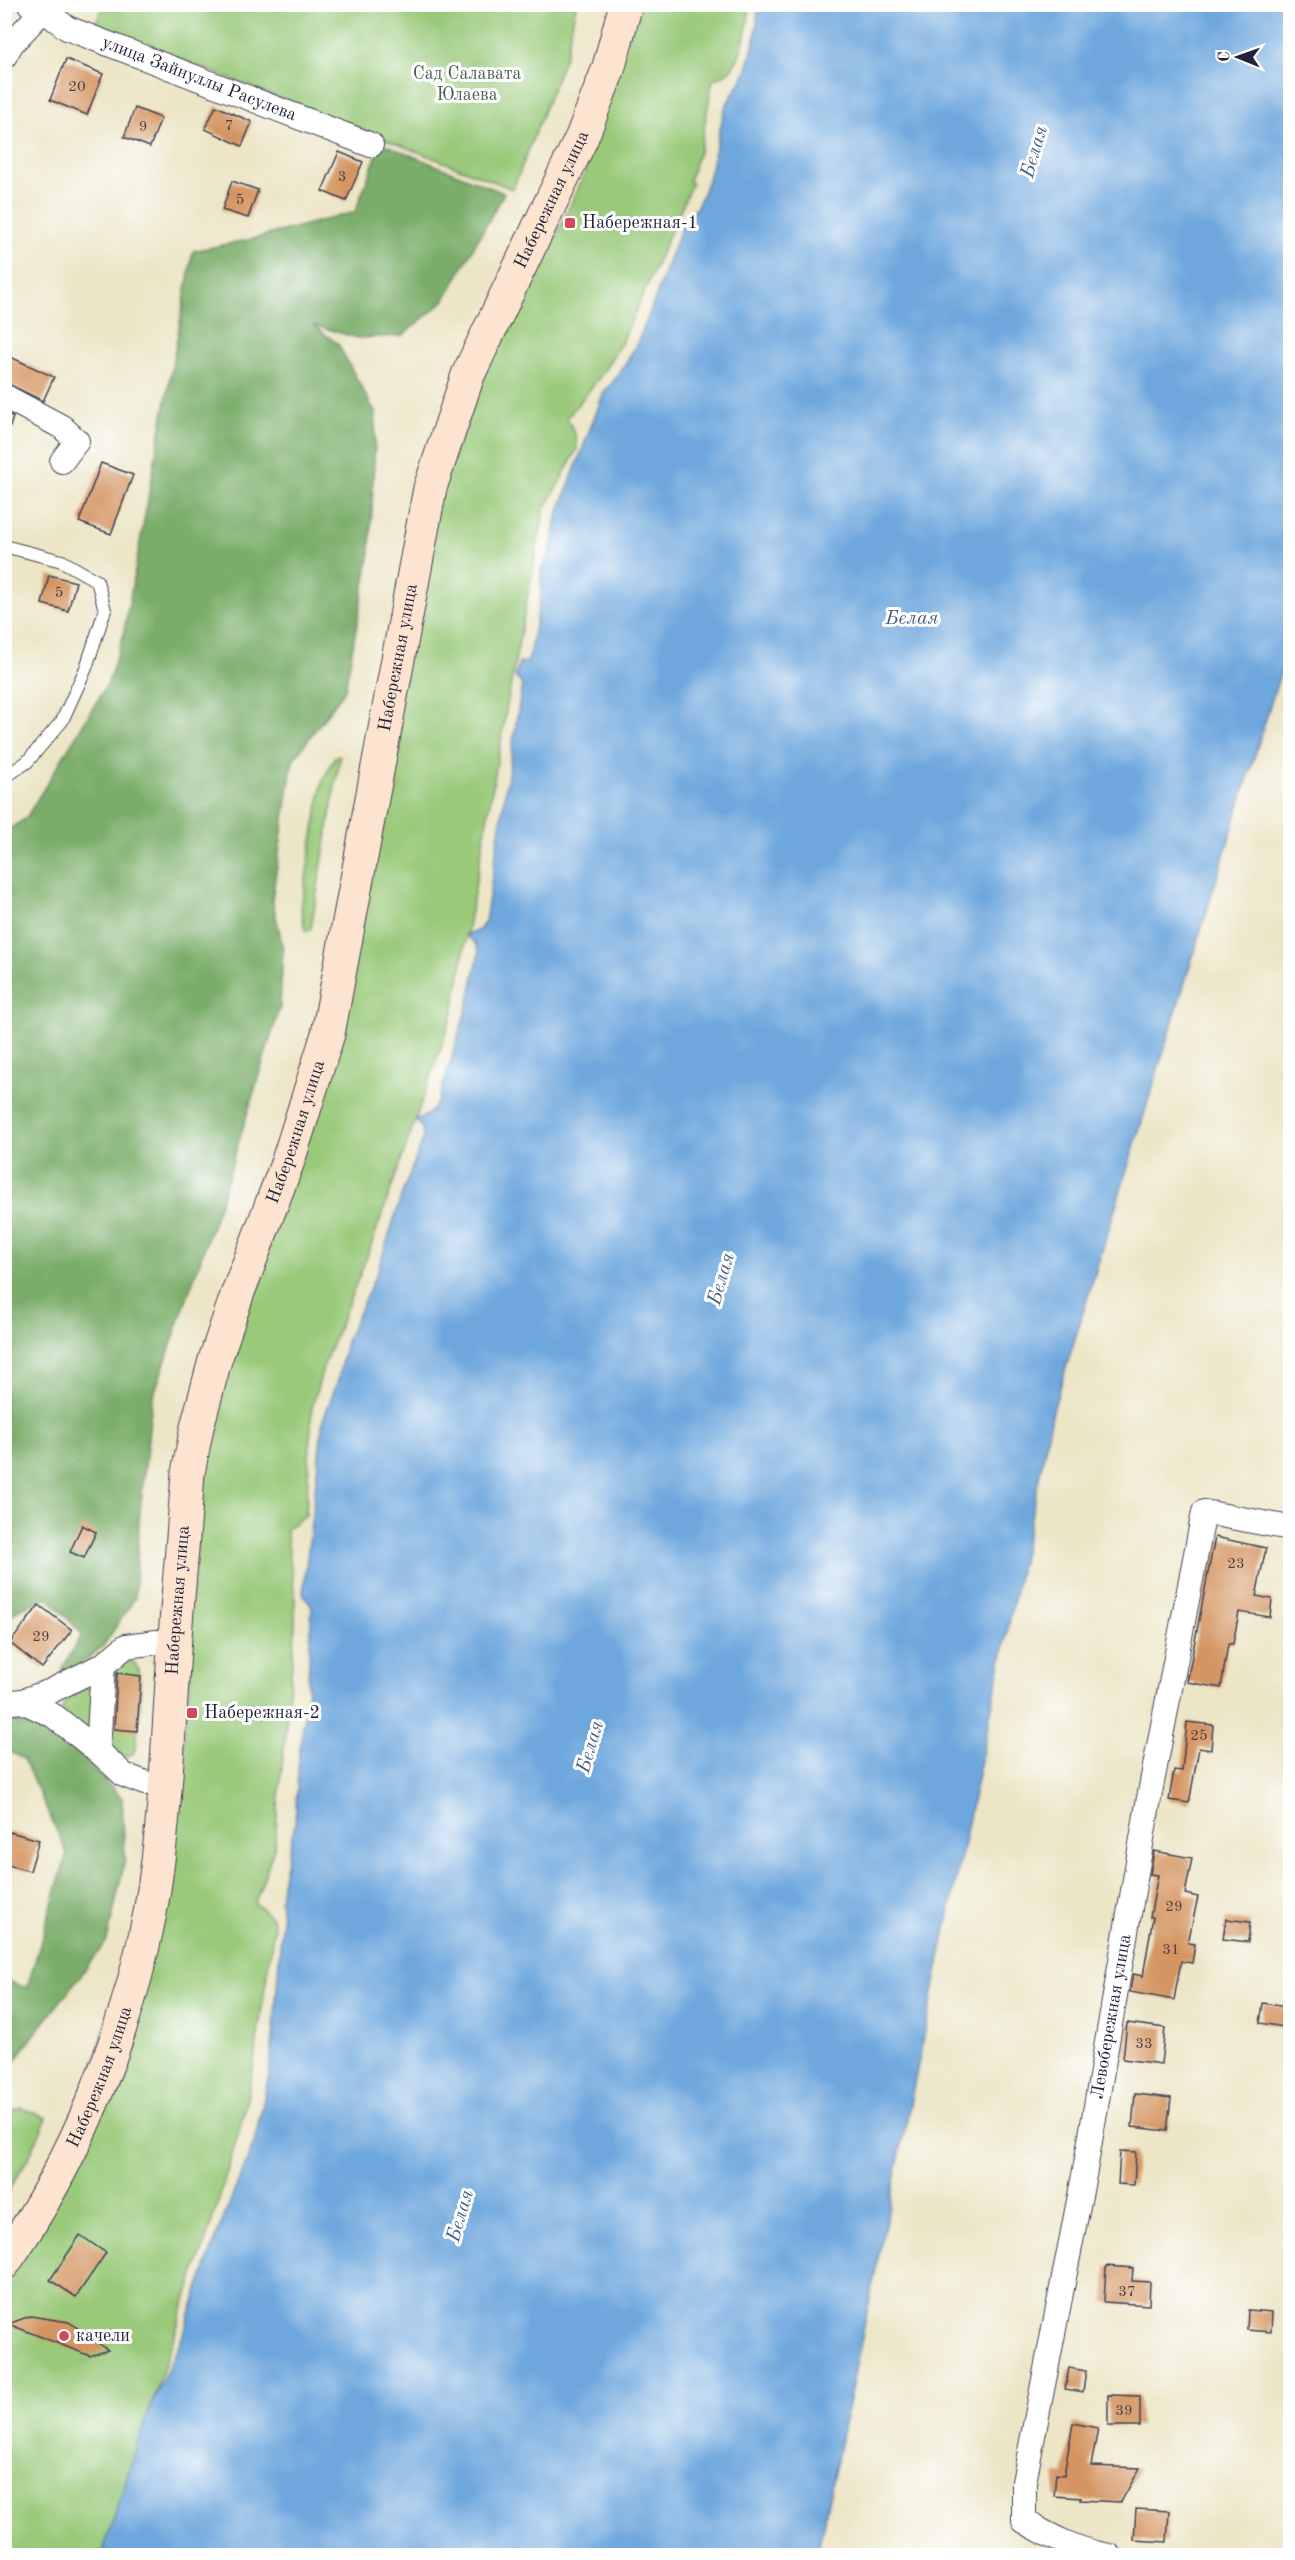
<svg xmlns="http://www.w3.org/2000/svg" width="1295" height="2560" font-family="'Old Standard TT',serif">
<rect width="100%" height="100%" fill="#fff"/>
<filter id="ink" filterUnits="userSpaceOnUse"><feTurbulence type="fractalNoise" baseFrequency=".0167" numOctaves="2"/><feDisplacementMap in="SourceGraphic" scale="12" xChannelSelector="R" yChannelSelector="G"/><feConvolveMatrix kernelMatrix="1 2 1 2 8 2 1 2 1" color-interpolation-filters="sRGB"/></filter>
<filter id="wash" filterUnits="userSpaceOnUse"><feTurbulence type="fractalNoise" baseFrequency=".008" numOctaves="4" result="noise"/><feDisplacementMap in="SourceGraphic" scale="24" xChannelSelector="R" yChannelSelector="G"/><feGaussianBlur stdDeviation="1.35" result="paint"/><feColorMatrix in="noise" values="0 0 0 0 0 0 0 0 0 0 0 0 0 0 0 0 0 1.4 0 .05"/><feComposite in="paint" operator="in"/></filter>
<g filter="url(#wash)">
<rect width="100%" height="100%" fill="#ece5c6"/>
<g fill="#99c979" stroke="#5e765a" stroke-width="1.5">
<polygon points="105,4 576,5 566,54 513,189 94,26"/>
<path d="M638 5H751C745 30 744 74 713 79L700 149 689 181 692 183 624 338 602 374 567 418 576 436 577 449 544 511 512 677 453 1013 368 1254 323 1367 312 1408 306 1515 286 1529 295 1597V1633L274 1848 255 1903 272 1918 274 1928 251 2081 239 2131 218 2203 102 2555 5 2556V2283L51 2210 182 1764 191 1663 190 1618 208 1429 277 1221 440 493 513 301 544 262 585 173 592 140Z"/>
<polygon points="338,755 340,757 311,928 308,931 305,930 301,907 322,783 334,758"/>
<path d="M127 1660C150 1659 137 1729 136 1746L133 1754 120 1758 110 1744V1729L115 1673 120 1665Z"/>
<path d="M86 1687 94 1691 91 1726 84 1730 62 1712C63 1698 75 1693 86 1687Z"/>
<polygon points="22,2108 47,2118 29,2157 5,2196 5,2114"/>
</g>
<g fill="#7aad69" stroke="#4e6852" stroke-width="1.5">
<polygon points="381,143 504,193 444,301 402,336 358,338 313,325 338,344 376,414 370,552 345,690 293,760 272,899 283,948 280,1006 222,1197 152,1400 139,1521 135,1598 103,1646 70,1673 62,1669 82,1634 47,1597 21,1608 5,1620 5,832 26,818 108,683 123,636 193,251 248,240 355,212"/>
<polygon points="5,1719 40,1727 73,1748 122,1798 125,1860 107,1941 16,2059 5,2079 5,1980 27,1988 67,1853 23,1758 5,1750"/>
</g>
<path fill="#6ea7dd" stroke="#48648c" stroke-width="1.5" d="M758 5H1290V641L1053 1410 817 2555H102L149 2409 180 2343 219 2229 254 2143 269 2075 274 2028 282 1918 280 1899 283 1877 295 1824 299 1754 307 1699 312 1606 303 1593 323 1420 338 1380 346 1341 378 1270 402 1194 423 1139 422 1128 415 1120 429 1114 438 1102 469 1001 479 952 475 943 465 935 479 930 485 922 522 685 515 676 519 663 528 662 541 594V570L549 555 558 514 604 392C645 351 659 276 683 225 711 198 714 145 725 109 730 95 742 83 747 69 753 50 758 25 758 5Z"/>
<g id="blocks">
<g fill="#d49562">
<polygon points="66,59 103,74 87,115 50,100"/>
<polygon points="216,106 252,122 242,146 205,129"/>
<polygon points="135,108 161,118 150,147 124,137"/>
<polygon points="339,152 363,162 346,201 322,191"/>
<polygon points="232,181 258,190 248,218 222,210"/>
<polygon points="4,354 54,377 43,401 4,382"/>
<polygon points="4,412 13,417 10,427 4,426"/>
<polygon points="101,463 133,475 111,534 79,522"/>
<polygon points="49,575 76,582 68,611 42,604"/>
<polygon points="82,1525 96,1532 84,1558 70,1552"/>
<polygon points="1215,1537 1266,1548 1256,1596 1272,1599 1270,1617 1239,1612 1233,1644 1228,1644 1221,1688 1187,1682"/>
<polygon points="39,1605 72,1630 42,1668 10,1643"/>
<polygon points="117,1673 141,1676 137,1731 114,1729"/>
<polygon points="1187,1722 1213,1725 1211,1750 1199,1748 1189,1803 1169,1800 1174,1770 1182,1771"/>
<polygon points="10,1832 39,1840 30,1871 4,1864 4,1852"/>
<polygon points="1154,1851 1192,1858 1185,1894 1198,1897 1188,1943 1195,1944 1192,1963 1181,1961 1174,2000 1130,1992 1133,1974 1143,1976 1153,1917 1150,1917 1158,1875 1150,1874"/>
<polygon points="1226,1919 1250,1922 1248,1942 1223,1939"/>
<polygon points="1263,2003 1286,2007 1283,2027 1260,2023"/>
<polygon points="1127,2023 1165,2028 1161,2064 1123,2059"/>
<polygon points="1135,2094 1171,2098 1167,2131 1132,2127"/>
<polygon points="1120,2151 1136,2152 1134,2185 1118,2184"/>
<polygon points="80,2235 106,2253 76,2297 50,2280"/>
<polygon points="1106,2266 1133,2268 1132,2281 1150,2282 1149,2305 1104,2302"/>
<polygon points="1248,2310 1272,2312 1271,2332 1247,2330"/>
<polygon points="30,2316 69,2322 108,2350 90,2356 8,2324"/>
<polygon points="1069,2368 1086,2371 1083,2392 1065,2389"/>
<polygon points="1108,2395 1140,2396 1140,2426 1108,2426"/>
<polygon points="1073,2423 1098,2428 1091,2466 1140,2468 1121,2502 1080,2500 1081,2498 1054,2496 1056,2474 1064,2475"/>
<polygon points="1136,2509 1169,2511 1167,2542 1134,2540"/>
</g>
</g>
</g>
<g filter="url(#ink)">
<use href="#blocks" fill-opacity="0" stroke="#403f50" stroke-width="1.5"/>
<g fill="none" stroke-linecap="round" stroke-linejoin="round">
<g stroke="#403f50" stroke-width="14">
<polyline id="lane" points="4,546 62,561 97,581 105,610 86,668 62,721 27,762 8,775"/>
</g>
<g stroke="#403f50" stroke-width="26">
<g id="street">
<path id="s1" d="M30 4 42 9 67 28 371 145"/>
<polyline points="4,57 12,43 49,4"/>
<polyline points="4,396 62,427 77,441 62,461"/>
<polyline points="22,1701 54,1716 98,1751 124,1775 145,1783"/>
<polyline points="4,1703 22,1701 51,1691 103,1665 126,1646 157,1642"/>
<polyline points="98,1751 103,1665"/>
<path id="s2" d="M1110 2556C1078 2551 1051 2537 1024 2521V2482L1085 2170 1149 1798 1204 1512 1290 1528"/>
</g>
</g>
<g stroke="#403f50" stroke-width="35">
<g id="secondary">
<path id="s3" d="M4 2263C76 2160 126 2036 150 1913 164 1837 167 1759 172 1682 176 1612 183 1543 188 1473L197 1427 215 1360 237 1295 288 1161 328 1034 430 488 468 375 582 137 608 70 626 4"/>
</g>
</g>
<use href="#lane" stroke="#fff" stroke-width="12"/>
<use href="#street" stroke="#fff" stroke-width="24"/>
<use href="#secondary" stroke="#fde4d1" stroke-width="33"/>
</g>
</g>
<g fill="#d1495b" stroke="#fff" stroke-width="2">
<rect x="564" y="217" width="12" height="12" rx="3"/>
<rect x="186" y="1707" width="12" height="12" rx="3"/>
<circle cx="64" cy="2336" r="6"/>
</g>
<g text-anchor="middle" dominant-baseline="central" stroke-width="6" stroke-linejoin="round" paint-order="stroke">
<g font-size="15" fill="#4e3f45">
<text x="77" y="87">20</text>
<text x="229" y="126">7</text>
<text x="143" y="127">9</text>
<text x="342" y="177">3</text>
<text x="240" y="200">5</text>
<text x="59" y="593">5</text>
<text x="1236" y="1564">23</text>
<text x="41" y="1637">29</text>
<text x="1199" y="1736">25</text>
<text x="1174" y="1907">29</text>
<text x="1171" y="1950">31</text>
<text x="1144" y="2044">33</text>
<text x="1127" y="2292">37</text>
<text x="1124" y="2411">39</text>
</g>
<g font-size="18" fill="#4c5c51" stroke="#fff">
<text x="467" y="74">Сад Салавата<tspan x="467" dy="21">Юлаева</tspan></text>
</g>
<g font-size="18" fill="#22223b" stroke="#fff">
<text stroke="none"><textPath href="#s1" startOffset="186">улица Зайнуллы Расулева</textPath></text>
<text stroke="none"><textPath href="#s3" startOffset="2154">Набережная улица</textPath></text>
<text stroke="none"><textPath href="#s3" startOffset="1668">Набережная улица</textPath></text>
<text stroke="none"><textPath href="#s3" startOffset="1182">Набережная улица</textPath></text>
<text stroke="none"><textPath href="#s3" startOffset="696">Набережная улица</textPath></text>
<text stroke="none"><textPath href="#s2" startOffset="606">Левобережная улица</textPath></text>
<text stroke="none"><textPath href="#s3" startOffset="210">Набережная улица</textPath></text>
</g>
<g font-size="18" fill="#22223b" stroke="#fff" text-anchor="start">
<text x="582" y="223">Набережная-1</text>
<text x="204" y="1713">Набережная-2</text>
<text x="76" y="2336">качели</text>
</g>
<g font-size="20" font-style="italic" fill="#445e84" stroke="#fff">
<text transform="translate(1035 152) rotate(-74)">Белая</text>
<text x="912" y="619">Белая</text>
<text transform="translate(722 1279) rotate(-74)">Белая</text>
<text transform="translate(591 1747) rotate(-74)">Белая</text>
<text transform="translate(461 2216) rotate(-74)">Белая</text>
</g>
</g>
<rect width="1295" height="2560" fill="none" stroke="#fff" stroke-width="24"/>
<g transform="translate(1238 57) rotate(271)" stroke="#ffffff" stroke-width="4.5" paint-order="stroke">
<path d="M0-4.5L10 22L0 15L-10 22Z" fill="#22223b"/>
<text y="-9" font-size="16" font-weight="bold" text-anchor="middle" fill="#22223b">С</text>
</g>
</svg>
